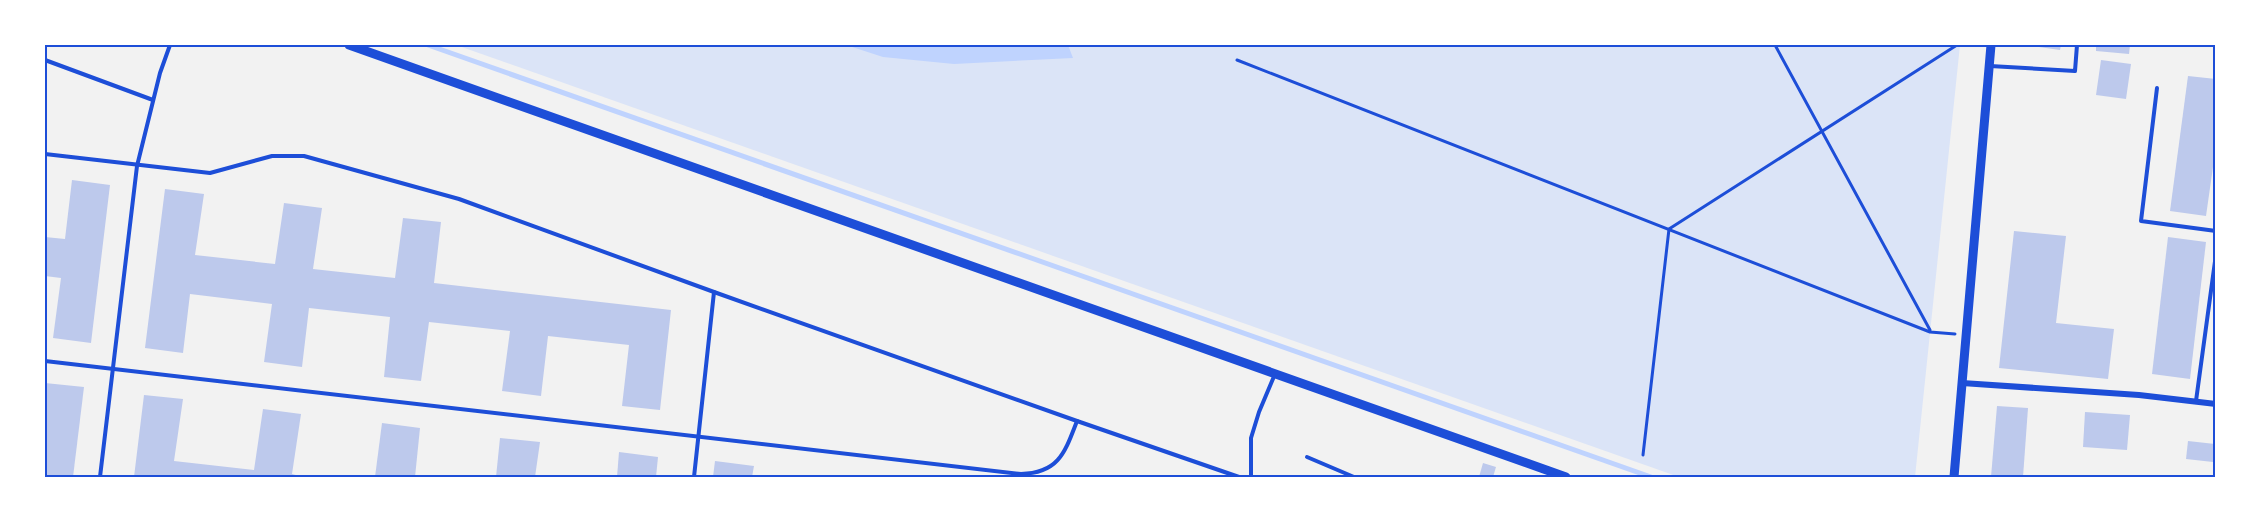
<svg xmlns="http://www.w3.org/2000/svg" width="2261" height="522" font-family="'Roboto Condensed',sans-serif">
<rect width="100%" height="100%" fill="#f2f2f2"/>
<polygon fill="#dbe4f7" points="456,45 1960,45 1915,477 1679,477"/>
<polygon fill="#bfd3fe" points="846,45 1068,45 1073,58 954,64 883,57"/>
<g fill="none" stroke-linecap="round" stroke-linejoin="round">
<polyline stroke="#bfd3fe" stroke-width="5" points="428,45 1651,477"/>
</g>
<g fill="#bdc9ec">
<polygon points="2026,45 2061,45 2060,50"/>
<polygon points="2096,45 2130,45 2129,54 2096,51"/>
<polygon points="2101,60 2131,64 2126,99 2096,95"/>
<polygon points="2188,76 2216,79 2216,146 2206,216 2170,211"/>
<polygon points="72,180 110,185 91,343 53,338 61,278 45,276 45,237 65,239"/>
<polygon points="165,189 204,194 195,255 275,264 284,203 322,208 313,269 395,278 403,218 441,222 434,283 671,310 660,410 622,406 629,345 548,336 541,396 502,391 510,331 429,322 421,381 384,377 390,317 309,308 302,367 264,362 272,304 190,294 183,353 145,348"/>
<polygon points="2014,231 2066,236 2056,323 2114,329 2108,379 1999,368"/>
<polygon points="2168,237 2206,242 2190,379 2152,374"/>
<polygon points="45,383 84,387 73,477 45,477"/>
<polygon points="144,395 183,399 174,461 254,470 263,409 301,414 292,474 303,477 134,477"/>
<polygon points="1997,406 2028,408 2023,477 1991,477"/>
<polygon points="2085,412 2130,415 2127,450 2083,447"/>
<polygon points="382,423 420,428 415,477 375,477"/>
<polygon points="500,438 540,442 535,477 496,477"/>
<polygon points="2188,441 2215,444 2213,462 2186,459"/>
<polygon points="619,452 658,457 656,477 617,477"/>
<polygon points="715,461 754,466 752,477 713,477"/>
<polygon points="1483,463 1496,467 1493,477 1479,477"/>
</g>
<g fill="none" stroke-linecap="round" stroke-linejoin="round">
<g stroke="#1d4ed8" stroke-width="3">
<polyline points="1775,45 1930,330"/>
<polyline points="1237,60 1930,332 1955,334"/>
<polyline points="1643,455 1669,229 1957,45"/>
</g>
<g stroke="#1d4ed8" stroke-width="4">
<polyline points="45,60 153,100"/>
<polyline points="1990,66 2075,71 2077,45"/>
<polyline points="2157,88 2141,221 2216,231"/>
<polyline points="45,154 210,173 272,156 304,156 459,199 714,292 694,477"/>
<polyline points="714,292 1077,421"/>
<path d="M45 361 1021 474C1059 473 1065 452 1077 421L1239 477"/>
<polyline points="2196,401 2216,254"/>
<polyline points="1307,457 1354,477"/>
<polyline points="100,477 137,166 160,73 170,45"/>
<polyline points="1251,477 1251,438 1259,412 1275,374"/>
</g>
<polyline stroke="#1d4ed8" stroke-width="6" points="1962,383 2139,395 2216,404"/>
<g stroke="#1d4ed8" stroke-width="9">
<polyline points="349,45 1566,477"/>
<polyline points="1954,477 1991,45"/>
</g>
</g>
<rect width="2261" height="522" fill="none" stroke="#ffffff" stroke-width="93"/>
<rect x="46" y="46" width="2168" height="430" fill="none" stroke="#1d4ed8" stroke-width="2"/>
</svg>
